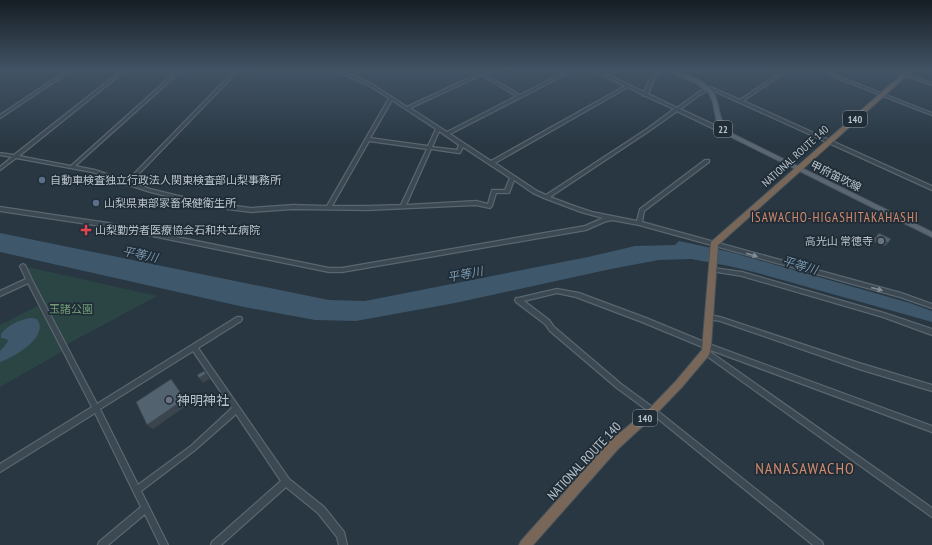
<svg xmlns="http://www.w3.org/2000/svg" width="932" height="545" font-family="'PT Sans Narrow','Noto Sans JP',sans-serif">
<rect width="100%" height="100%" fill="#283742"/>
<polygon fill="#2b4544" points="23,266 157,296 64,346 65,350 0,387 0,325 41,304"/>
<g fill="#3e576b">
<polygon points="0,233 329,300 365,301 588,257 635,246 675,245 679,241 730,252 910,303 932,311 932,322 754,272 729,266 691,259 659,260 611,269 455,303 356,321 315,320 244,307 0,252"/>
<path d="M32 318 37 319C50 337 14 357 0 362V351L4 347 8 341 7 339 1 338V334C8 325 20 319 32 318Z"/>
</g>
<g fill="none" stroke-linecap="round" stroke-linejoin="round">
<g stroke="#5a666f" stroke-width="2.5">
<g id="minor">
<polygon points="68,70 72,70 0,118 0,115"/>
<path d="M122 70H126L19 156 71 166 178 70H182L75 166 95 170 127 181 235 70H239L131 182 150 189 204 202 251 208 293 205 327 206 389 98 368 85 336 71 335 70H340L370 83 407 107 478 74 472 70H476L481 72 487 70H491L490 71 484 74 520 95 569 70H573L572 71 450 134 491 161 625 86 594 71 593 70H597L644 92 652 75 657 70H661L656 75 648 94 677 108 699 92 710 87 740 100 784 70H788L743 101 932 186V190L710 89 701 94 680 109 731 133V135H727L677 111 649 131 550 197 574 206 592 212 637 221 640 209 705 160H709V162L644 211 642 222 901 293 932 304V308L900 297 639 225 612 220 604 222 586 230 342 272H329L108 227 0 211V207L108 223 329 268H342L585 226 603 218 581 212 544 198 533 193 514 180 509 193H496L492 206 490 208 476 205 367 210 293 209 251 212 204 206 147 191 129 185H125V183L92 172 16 158 0 170V167L12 157 0 155V153L14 155ZM481 75 517 96 447 132 410 108ZM628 87 643 95 644 96H646L674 109 647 129 546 195 537 191 495 163ZM392 100 436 129 428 146 370 138ZM439 131 459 145 457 150 432 147ZM369 141 427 149 401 205 367 206H332ZM463 147 510 178 505 190H492L488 204 476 201 406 205 431 149 458 153H460Z"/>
<polygon points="817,70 822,70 932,113 932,115"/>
<polygon points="890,70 895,70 932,83 932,85"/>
<path d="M23 264 25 265 32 280 97 404 237 317H241L242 319 241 321 198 348 289 479 324 507 344 532 347 545H339L337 537 318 513 286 487 221 545H211L212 542 281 481 236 414 195 450 141 491 168 545H160L145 514 108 545H98L99 542 141 507 95 413 0 472V464L92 407 28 283 0 296V291L26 279 20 266ZM193 351 232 408 191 446 138 485 100 409Z"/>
<polygon points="713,268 742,272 884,313 932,329 932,335 883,317 742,276 711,271 710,270 711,269"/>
<polygon points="557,289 579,293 646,318 709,344 932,426 932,432 705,348 642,322 576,297 557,293 524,301 549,320 554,327 621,384 655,409 822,542 823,545 813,545 651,413 617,388 550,331 545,324 516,302 515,300 516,298 518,298"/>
<polygon points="708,315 710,315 720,317 859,363 932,385 932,391 859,369 720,321 708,319 707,317"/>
<polygon points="706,349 932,508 932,517 704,354 703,352 704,350"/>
</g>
</g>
<g stroke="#48545e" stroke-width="2">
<path id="major" d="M668 70C676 70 684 74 692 77 730 93 709 111 731 133L932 232V237L727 135 717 123 713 103 709 93 696 83 668 71Z"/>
</g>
<g stroke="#46535c" stroke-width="2">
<polygon id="highway" points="907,70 913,70 718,245 711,346 709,355 682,387 656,414 618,449 533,545 519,545 521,541 610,441 650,408 676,381 702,350 711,242"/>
</g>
<use href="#minor" fill="#3c4852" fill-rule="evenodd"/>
<use href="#major" fill="#5a6772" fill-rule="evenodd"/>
<use href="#highway" fill="#786759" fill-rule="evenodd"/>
</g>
<polygon fill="#47545f" points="879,233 888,243 885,246 874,242 875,241 873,240"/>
<g fill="#3a454e">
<polygon points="204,371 210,379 203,383 199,378"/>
<polygon points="171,379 175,384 189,404 153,429 147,425"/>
</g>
<g fill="#53626f" stroke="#3a454e">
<polygon points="879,233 891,239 888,243 877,239 878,238 876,237"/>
<polygon points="204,371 206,374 199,378 197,375"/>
<polygon points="171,379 185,399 147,425 136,402"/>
</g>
<defs><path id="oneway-solid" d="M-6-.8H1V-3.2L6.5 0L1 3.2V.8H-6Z"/></defs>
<g fill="#818c95">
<use href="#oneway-solid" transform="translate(752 255) rotate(16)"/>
<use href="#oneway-solid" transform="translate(877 289) rotate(15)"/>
</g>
<linearGradient id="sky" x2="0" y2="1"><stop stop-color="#161e24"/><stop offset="0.48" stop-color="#425365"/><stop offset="1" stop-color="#425365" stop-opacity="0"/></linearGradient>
<rect width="932" height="146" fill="url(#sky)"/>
<g fill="#5c6f8a" stroke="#202d37" stroke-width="1.5">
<circle cx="42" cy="180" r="4"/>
<circle cx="96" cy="203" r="4"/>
</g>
<path fill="#e0444e" stroke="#202d37" stroke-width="1.5" d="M84 224h4v4h4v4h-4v4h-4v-4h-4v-4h4z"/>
<g fill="#6b7280" stroke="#202d37" stroke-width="1.5">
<circle cx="881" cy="241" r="4"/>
<circle cx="169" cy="400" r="4"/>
</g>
<g text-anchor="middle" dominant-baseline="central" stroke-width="3.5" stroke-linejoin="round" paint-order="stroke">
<g fill="#202d37" stroke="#8b969f" stroke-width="1">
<rect x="843" y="111" width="24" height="16" rx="3"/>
<rect x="714" y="121" width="18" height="16" rx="3"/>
<rect x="633" y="410" width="24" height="16" rx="3"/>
</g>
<g font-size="10" font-weight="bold" fill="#b9c3cc">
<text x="855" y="119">140</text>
<text x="723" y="129">22</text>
<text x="645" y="418">140</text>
</g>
<g font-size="11" fill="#b9c3cc" stroke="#202d37">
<text transform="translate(795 156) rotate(-42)">NATIONAL ROUTE 140</text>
<text transform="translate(836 176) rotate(26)">甲府笛吹線</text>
</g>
<g font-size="11" fill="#b9c3cc" stroke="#202d37" text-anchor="start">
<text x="50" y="180">自動車検査独立行政法人関東検査部山梨事務所</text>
<text x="104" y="203">山梨県東部家畜保健衛生所</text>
<text x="95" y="230">山梨勤労者医療協会石和共立病院</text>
<text x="873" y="241" text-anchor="end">高光山 常徳寺</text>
</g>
<g font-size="11" fill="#719c75" stroke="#202d37">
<text x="71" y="309">玉諸公園</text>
</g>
<g font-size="12" font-style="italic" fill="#7a97ae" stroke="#202d37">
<text transform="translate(140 254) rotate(12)">平等川</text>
<text transform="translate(800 265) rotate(16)">平等川</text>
<text transform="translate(465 274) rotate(-11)">平等川</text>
</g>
<g font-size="13" letter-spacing="1" fill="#d48a6c" stroke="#202d37">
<text x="835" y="217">ISAWACHO-HIGASHITAKAHASHI</text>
</g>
<g font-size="13" fill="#b9c3cc" stroke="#202d37" text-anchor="start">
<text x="177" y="400">神明神社</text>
</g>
<g font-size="13" fill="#b9c3cc" stroke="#202d37">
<text transform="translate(584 461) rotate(-47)">NATIONAL ROUTE 140</text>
</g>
<g font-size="16" letter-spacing="1" fill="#d48a6c" stroke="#202d37">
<text x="805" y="468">NANASAWACHO</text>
</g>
</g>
</svg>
